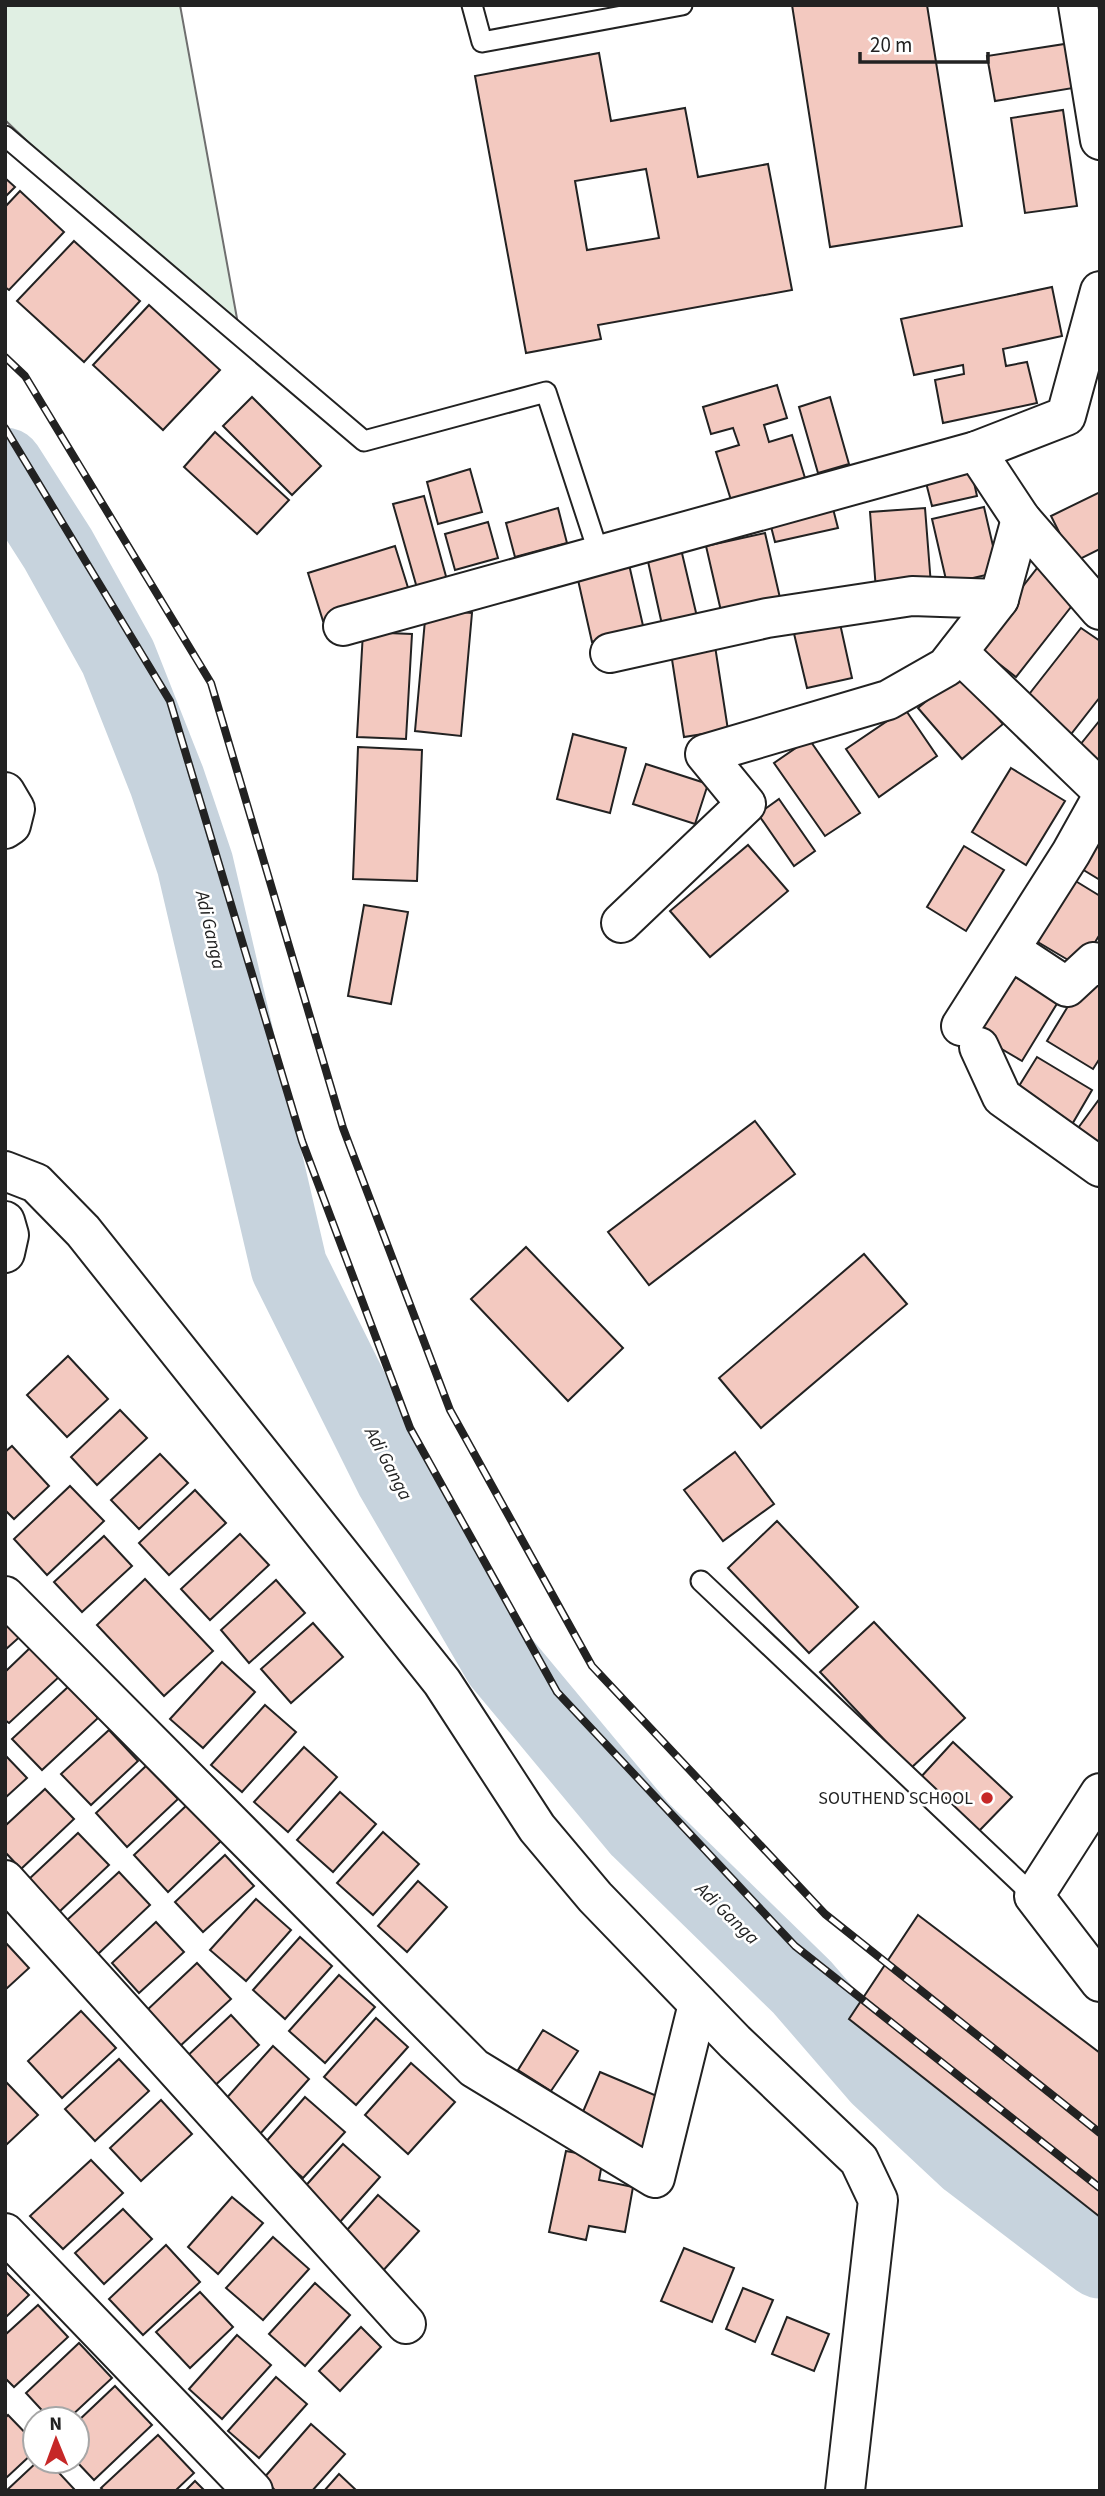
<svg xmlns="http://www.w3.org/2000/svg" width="1105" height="2496" font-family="'Source Sans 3',sans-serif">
<rect width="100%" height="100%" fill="#fff"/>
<polygon fill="#e0efe3" stroke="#6f6f6f" stroke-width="2" points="5,5 180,5 242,346 5,120"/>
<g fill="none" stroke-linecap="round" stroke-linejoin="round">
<polyline stroke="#c7d3dd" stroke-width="77" points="5,466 58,549 118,657 167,781 195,864 289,1267 394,1478 501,1662 640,1829 802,1987 879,2076 969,2160 1100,2260"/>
</g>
<g fill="#f3c9c0" stroke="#222" stroke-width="2" fill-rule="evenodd">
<polygon points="792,5 927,5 962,226 830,247"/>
<polygon points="1071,43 1079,87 995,101 987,56"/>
<path d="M599 53 611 121 685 108 698 177 768 164 792 290 598 325 601 339 526 353 475 76ZM646 169 659 238 587 250 575 181Z"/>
<polygon points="1063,110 1077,206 1025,213 1011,118"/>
<polygon points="5,178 15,187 5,197"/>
<polygon points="20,191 64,232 9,290 5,287 5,207"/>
<polygon points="74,241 140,301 84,362 17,301"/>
<polygon points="1052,287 1062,336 1003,349 1006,366 1027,362 1037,403 943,423 935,380 964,374 963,365 914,375 901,319"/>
<polygon points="149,305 220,370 163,430 93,365"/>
<polygon points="777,385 787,418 764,425 769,442 792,435 805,478 731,500 716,452 739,445 733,428 711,434 703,407"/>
<polygon points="252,397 321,466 292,495 223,426"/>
<polygon points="830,397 849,464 818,473 799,407"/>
<polygon points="215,432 289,500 257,534 184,467"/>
<polygon points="969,460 977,496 932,506 923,471"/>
<polygon points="470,469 482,512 438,524 427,482"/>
<polygon points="1100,492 1100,549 1074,562 1051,516"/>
<polygon points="424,496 447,580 417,588 393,504"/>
<polygon points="831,501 838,528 775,542 768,515"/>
<polygon points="984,507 999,572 947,584 932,519"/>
<polygon points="558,508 567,543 515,557 506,523"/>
<polygon points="925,508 931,585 876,590 870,512"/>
<polygon points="488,522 498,558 455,570 445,534"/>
<polygon points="765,533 783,611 724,624 706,546"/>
<polygon points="395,546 410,594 323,621 308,573"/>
<polygon points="681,549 698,621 663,629 647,557"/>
<polygon points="628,560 644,630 592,642 576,571"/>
<polygon points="1038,567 1078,598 1016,677 976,646"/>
<polygon points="426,609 472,613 461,736 415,731"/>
<polygon points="837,610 852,678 807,688 791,621"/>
<polygon points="1081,628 1100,641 1100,697 1068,738 1023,702"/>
<polygon points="363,632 412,634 406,739 357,737"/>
<polygon points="715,646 728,730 684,737 671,653"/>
<polygon points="959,674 1003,724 962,759 918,708"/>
<polygon points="905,709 937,756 879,797 846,749"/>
<polygon points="1100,720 1100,768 1076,750"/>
<polygon points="573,734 626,748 610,813 557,799"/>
<polygon points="809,739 860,813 825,836 774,763"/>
<polygon points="358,747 422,750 417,881 353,879"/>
<polygon points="646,764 708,784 695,824 633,804"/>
<polygon points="1011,768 1065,801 1026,865 972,832"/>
<polygon points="779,799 815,851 794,866 758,814"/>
<polygon points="1100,817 1100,880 1072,863"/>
<polygon points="748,845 788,891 710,957 670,911"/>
<polygon points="964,846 1004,870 966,931 927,907"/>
<polygon points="1069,877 1100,896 1100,934 1080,967 1031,938"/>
<polygon points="364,905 408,912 391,1004 348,996"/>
<polygon points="1007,972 1058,1002 1022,1061 971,1031"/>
<polygon points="1088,973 1100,980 1100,1058 1093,1069 1047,1041"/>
<polygon points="1037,1057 1092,1090 1067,1133 1011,1099"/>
<polygon points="1100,1098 1100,1155 1073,1135"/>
<polygon points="755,1121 795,1174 649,1285 608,1232"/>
<polygon points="526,1247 623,1348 568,1401 471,1299"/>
<polygon points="864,1254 907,1304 761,1428 719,1378"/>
<polygon points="68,1356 108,1399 67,1437 27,1395"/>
<polygon points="120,1410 147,1438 97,1485 71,1457"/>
<polygon points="12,1446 49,1486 14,1519 5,1510 5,1452"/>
<polygon points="735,1452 774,1504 723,1541 684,1490"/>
<polygon points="160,1454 188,1483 139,1529 111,1500"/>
<polygon points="70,1486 104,1521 47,1575 14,1539"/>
<polygon points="195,1490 226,1523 169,1575 139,1543"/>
<polygon points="777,1521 858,1607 809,1653 728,1568"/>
<polygon points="240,1534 269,1565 210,1620 181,1589"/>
<polygon points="104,1536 132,1566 82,1612 54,1582"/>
<polygon points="145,1579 213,1651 164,1696 97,1625"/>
<polygon points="276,1580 305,1613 249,1663 221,1630"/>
<polygon points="5,1614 24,1633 5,1650"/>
<polygon points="874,1622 965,1718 911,1768 820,1672"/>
<polygon points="313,1623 343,1657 291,1703 261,1669"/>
<polygon points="32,1646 60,1676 9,1723 5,1720 5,1672"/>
<polygon points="222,1662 255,1692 203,1748 170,1719"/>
<polygon points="69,1686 98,1718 42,1770 12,1739"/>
<polygon points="265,1705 296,1732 242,1792 211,1765"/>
<polygon points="109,1730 138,1761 91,1805 61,1774"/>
<polygon points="953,1742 1012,1797 979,1831 920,1778"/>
<polygon points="304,1747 337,1777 288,1832 254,1802"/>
<polygon points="5,1755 27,1778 5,1798"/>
<polygon points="146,1766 178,1799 127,1847 96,1813"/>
<polygon points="45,1789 74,1819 21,1869 5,1852 5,1826"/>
<polygon points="340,1792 376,1824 333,1872 297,1840"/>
<polygon points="187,1805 221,1841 168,1892 134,1855"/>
<polygon points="383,1832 419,1864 373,1915 337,1883"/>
<polygon points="78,1833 109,1865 59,1912 28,1880"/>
<polygon points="225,1855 254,1886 203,1932 175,1902"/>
<polygon points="119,1872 150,1905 98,1954 66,1921"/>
<polygon points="418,1881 447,1907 407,1952 378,1926"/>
<polygon points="256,1899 291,1930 246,1981 210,1950"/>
<polygon points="918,1915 1100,2053 1100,2217 849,2019"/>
<polygon points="156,1922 184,1952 139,1993 112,1963"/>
<polygon points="300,1937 332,1966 285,2019 253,1990"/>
<polygon points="5,1942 29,1968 5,1990"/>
<polygon points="197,1963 231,1999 179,2047 145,2012"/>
<polygon points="339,1975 375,2007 325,2063 289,2031"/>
<polygon points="81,2011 116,2048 62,2098 28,2061"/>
<polygon points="231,2015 259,2045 211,2089 183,2060"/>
<polygon points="376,2018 408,2047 356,2105 324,2077"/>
<polygon points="543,2030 578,2051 551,2091 518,2070"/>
<polygon points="273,2046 309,2079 260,2134 224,2101"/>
<polygon points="119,2059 149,2091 95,2141 65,2109"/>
<polygon points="411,2063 455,2102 408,2154 365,2115"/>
<polygon points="600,2072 664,2099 643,2148 579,2121"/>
<polygon points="7,2083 38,2115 5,2146 5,2085"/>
<polygon points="305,2097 345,2132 303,2178 264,2144"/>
<polygon points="161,2100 192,2134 141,2181 110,2148"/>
<polygon points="343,2144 380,2177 339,2223 301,2191"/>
<polygon points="566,2151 603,2158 599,2180 633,2187 625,2232 589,2226 586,2240 549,2232"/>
<polygon points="91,2160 123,2193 63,2249 30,2216"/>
<polygon points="378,2195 419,2231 380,2274 340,2238"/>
<polygon points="232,2197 263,2223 218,2274 188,2247"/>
<polygon points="123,2209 152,2239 104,2284 75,2253"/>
<polygon points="273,2237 309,2269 263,2320 226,2288"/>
<polygon points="166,2245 200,2282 143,2335 109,2299"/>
<polygon points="684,2248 734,2268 712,2322 661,2301"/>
<polygon points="5,2271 29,2295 5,2318"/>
<polygon points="315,2283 350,2315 305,2366 269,2334"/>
<polygon points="743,2288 773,2300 755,2342 726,2329"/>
<polygon points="200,2292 233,2327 190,2368 156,2332"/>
<polygon points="38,2305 68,2337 14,2387 5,2378 5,2335"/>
<polygon points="787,2317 829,2334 814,2371 772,2354"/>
<polygon points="361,2327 381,2347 340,2391 319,2371"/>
<polygon points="237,2335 271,2365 222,2419 189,2389"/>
<polygon points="79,2343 112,2378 68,2419 50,2419 26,2393"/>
<polygon points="276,2377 307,2404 259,2458 228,2431"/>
<polygon points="115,2386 152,2425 94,2480 76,2461 77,2422"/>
<polygon points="8,2415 35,2443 35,2451 5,2479 5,2418"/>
<polygon points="311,2424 345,2454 312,2491 276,2491 263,2479"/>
<polygon points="158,2435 194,2473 175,2491 104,2491 101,2488"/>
<polygon points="38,2461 48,2461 75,2490 6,2491"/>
<polygon points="339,2474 357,2491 324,2491"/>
<polygon points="195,2481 205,2491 185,2491"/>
</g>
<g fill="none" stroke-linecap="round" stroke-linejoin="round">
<g stroke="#222" stroke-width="23">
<g id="service">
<polyline points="472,5 482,42 682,5"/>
<polyline points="5,136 364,441 546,392 599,554"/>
<polyline points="701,1581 1034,1896"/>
</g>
</g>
<g stroke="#222" stroke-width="42">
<g id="minor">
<polyline points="1078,5 1100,140"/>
<polyline points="976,451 1021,519 1100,610"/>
<polyline points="343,626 976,451 1066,416 1100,291"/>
<polyline points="958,652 1100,789"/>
<polyline points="610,653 767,618 912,596 999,599"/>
<polyline points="5,792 15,809 11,825 5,829"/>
<polyline points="621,923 746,804 705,754 888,700 946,667 999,599 1021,519"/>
<polyline points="1011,950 1067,987 1094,962 1100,966"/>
<polyline points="961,1026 1071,853 1100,801"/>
<polyline points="979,1047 1002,1097 1100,1167"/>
<polyline points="5,1171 36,1183 83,1231 442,1682 537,1828 595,1897 735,2042 859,2160 878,2200 845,2491"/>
<polyline points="5,1596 474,2068 655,2178 698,2004"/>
<polyline points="1100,1793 1034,1896 1100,1982"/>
<polyline points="5,1880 406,2324"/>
<polyline points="5,2233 253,2491"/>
</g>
</g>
<g stroke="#222" stroke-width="42">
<polyline id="tertiary" points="5,1221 9,1235 5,1253"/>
</g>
<use href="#service" stroke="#fff" stroke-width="19"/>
<use href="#minor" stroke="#fff" stroke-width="38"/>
<use href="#tertiary" stroke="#fff" stroke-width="38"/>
<g stroke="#222" stroke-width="8">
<g id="rail">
<polyline points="5,357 25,376 211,683 343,1128 450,1410 592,1666 825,1914 1100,2133"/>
<polyline points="5,428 170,701 302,1141 410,1428 557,1692 795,1946 1100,2188"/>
</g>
</g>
<use href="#rail" stroke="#fff" stroke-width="5" stroke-dasharray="16" stroke-linecap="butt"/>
</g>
<circle fill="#c62828" stroke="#fff" stroke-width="2.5" cx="987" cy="1798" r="7"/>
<g text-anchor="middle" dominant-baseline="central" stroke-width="5" stroke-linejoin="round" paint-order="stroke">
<g font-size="18" fill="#222" stroke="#fff" text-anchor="end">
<text x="973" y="1798">SOUTHEND SCHOOL</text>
</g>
<g font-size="19" font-style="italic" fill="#222" stroke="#fff">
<text transform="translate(210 930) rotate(77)">Adi Ganga</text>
<text transform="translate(388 1464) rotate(62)">Adi Ganga</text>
<text transform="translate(727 1914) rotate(44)">Adi Ganga</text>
</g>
</g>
<rect width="1105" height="2496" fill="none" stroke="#222222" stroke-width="14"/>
<g transform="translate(56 2440) rotate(359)"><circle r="33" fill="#ffffff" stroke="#a7a7a7" stroke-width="2"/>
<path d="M0-5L12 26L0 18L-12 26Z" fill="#c62828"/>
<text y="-10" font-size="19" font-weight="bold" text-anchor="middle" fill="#222222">N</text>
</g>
<path d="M860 52v10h128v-10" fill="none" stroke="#222222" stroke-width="3.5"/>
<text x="870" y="52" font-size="21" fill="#222222" stroke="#ffffff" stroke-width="5" paint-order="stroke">20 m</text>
</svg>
